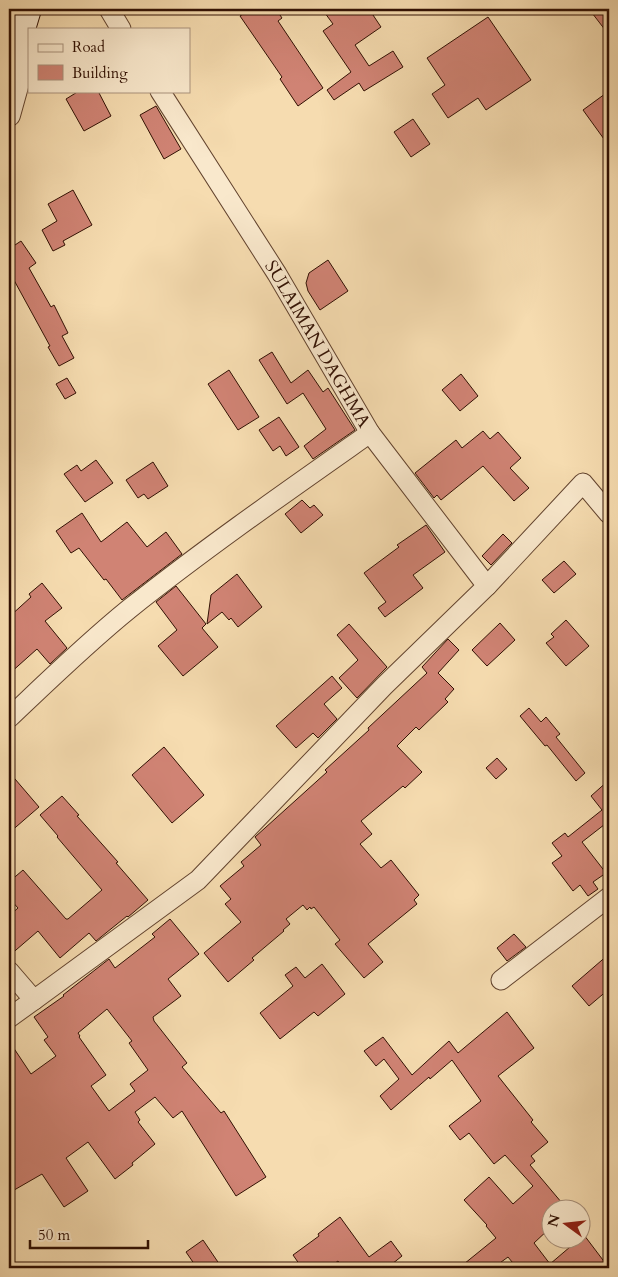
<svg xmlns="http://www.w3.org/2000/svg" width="618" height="1277" font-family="Cardo,serif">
<rect width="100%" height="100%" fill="#f6dcb0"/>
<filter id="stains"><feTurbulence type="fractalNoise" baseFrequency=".004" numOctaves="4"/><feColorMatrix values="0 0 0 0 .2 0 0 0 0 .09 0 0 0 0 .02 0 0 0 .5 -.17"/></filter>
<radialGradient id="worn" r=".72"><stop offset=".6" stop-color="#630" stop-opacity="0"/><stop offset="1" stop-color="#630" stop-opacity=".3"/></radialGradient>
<g fill="#d08374" stroke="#311003" fill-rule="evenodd">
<polygon points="251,9 276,9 282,18 278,21 323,88 298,106 280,79 282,77 240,16"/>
<polygon points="322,9 369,9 381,27 355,45 369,66 393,51 403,67 364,91 359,83 334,100 327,90 351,72 323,31 333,24"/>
<polygon points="589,9 609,9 609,35"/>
<polygon points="488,17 531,80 486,110 478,98 448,118 432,94 445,85 427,58"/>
<polygon points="79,91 98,91 111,116 84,131 66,99"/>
<polygon points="609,91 609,146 583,110"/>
<polygon points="156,106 181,149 164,159 140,115"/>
<polygon points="413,119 430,144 411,157 394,132"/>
<polygon points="73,190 92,225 63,241 65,245 53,251 42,230 57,221 48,204"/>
<polygon points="21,241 36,263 29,268 51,307 54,305 68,333 62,336 74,358 59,366 48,347 50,346 44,335 9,271 9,249"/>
<polygon points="328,260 348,291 320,310 308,291 306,283 309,273"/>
<polygon points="272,352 291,383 308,370 323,392 328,388 355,430 313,459 304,446 326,429 303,393 287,404 259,360"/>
<polygon points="229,370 259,417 238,430 208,384"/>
<polygon points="461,374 478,396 460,411 442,390"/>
<polygon points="67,378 76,393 65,399 56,384"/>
<polygon points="279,417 299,447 286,456 280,446 273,451 259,430"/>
<polygon points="483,431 490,439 498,432 521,458 510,468 529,488 514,501 483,466 441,500 437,495 434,498 415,473 456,440 462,448"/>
<polygon points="96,460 113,483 85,502 64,474 77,465 81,471"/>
<polygon points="153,462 168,486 148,499 144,494 138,498 126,480"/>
<polygon points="302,500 310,508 314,505 323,515 301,533 285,514"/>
<polygon points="82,513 101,542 127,522 147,547 166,532 182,554 122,600 106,579 104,580 79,548 71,553 56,531"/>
<polygon points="426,525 445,552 413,575 423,588 385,617 378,608 386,602 364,573 399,547 397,545"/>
<polygon points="503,534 512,543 491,565 482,556"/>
<polygon points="564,561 576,574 554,593 542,580"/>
<polygon points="237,574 262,607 238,627 231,618 229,620 222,612 207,624 211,595"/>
<polygon points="42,583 62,608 45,621 67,648 50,664 37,649 9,674 9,617 31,597 29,594"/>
<polygon points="176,586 206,624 202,628 218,647 183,676 158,646 177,630 156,602"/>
<polygon points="566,620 589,646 566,666 546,643 554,637 551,634"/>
<polygon points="500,623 515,640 487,666 472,650"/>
<polygon points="349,624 387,667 357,698 339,678 358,660 337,635"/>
<polygon points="448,639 459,650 438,673 454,689 445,699 448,702 419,730 416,727 397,746 422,772 405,788 403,786 361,821 372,834 360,844 381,868 391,860 419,895 414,900 417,904 368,944 383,962 364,978 335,944 340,940 314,907 311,909 310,907 307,910 303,905 286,919 290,924 283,930 284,931 252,958 254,960 228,982 204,953 241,922 225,904 231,899 220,886 244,866 241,862 261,845 255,837 327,772 325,770 369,730 368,728 427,673 422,667"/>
<polygon points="332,676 342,688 324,704 337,719 318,738 313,733 296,748 276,726"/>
<polygon points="529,708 541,722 546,717 560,734 556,737 585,773 576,781 547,745 545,746 520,716"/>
<polygon points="164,747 204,795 172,823 132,775"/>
<polygon points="497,758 507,769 496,779 486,768"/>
<polygon points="9,772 39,807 9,833"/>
<polygon points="609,780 609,821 582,842 606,873 593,882 598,889 588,896 580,885 573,891 552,863 562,856 552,843 565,833 568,837 602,810 591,796"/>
<polygon points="62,796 79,815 77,816 118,862 116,863 148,900 128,917 127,916 96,941 89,933 60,958 38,931 9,956 9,916 18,908 9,898 9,882 23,870 66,919 68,919 102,890 57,837 58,836 40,815"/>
<path d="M170 919 199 954 168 979 181 996 153 1017 154 1021 187 1063 182 1067 221 1113 224 1111 266 1177 236 1196 182 1111 173 1118 155 1097 135 1112 140 1120 138 1122 155 1144 132 1163 133 1165 115 1179 88 1142 66 1158 88 1191 64 1207 42 1174 9 1193V1148L14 1144 9 1136V1041L31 1074 56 1056 44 1040 48 1037 34 1017 64 996 63 995 109 959 115 968 155 937 152 934ZM107 1009 132 1041 129 1043 148 1070 130 1084 135 1091 109 1111 91 1086 106 1075 79 1037 80 1036 78 1033Z"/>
<polygon points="514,934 526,947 507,961 497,948"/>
<polygon points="609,954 609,989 589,1006 572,986"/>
<polygon points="322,964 345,994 318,1016 314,1012 280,1039 260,1013 293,986 285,975 296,967 305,978"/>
<polygon points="507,1012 534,1048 498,1076 533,1120 531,1122 548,1142 531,1156 535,1161 530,1165 562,1203 555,1210 550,1210 550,1214 543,1220 550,1228 534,1243 550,1264 584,1235 609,1268 517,1268 508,1257 493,1268 459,1268 496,1238 486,1226 487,1225 464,1200 489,1177 513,1204 533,1186 505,1155 494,1164 469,1133 460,1140 449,1126 481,1101 452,1060 430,1079 429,1077 391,1110 380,1096 399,1079 384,1059 376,1066 364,1051 383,1037 412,1075 449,1041 458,1053"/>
<polygon points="340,1217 369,1257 391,1241 402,1256 387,1268 343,1268 338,1261 328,1268 302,1268 293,1255 319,1236 318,1234"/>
<polygon points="203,1240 222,1268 197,1268 186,1252"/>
</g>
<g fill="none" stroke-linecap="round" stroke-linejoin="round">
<g stroke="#62432e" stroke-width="21">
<g id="minor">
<polyline points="109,9 121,29"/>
<path id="s1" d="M160 91 277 274 370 433 487 586"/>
<path d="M9 718C48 681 87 643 129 609 207 547 289 490 370 433"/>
<polyline points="9,971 34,1000 198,880 384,686 487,586 583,483 609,514"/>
<polyline points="501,980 609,897"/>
<polyline points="9,1018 34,1000"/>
</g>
</g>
<g stroke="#62432e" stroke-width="24">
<polyline id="tertiary" points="9,115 26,54"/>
</g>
<g stroke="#311003" stroke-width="28">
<polyline id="secondary" points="9,72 28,9"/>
</g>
<use href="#minor" stroke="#f9e8cc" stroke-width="19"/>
<use href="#tertiary" stroke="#f9e8cc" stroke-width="22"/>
<use href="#secondary" stroke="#f9e8cc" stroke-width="26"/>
</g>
<g text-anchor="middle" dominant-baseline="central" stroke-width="5" stroke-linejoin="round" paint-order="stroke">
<g font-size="18" fill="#311003" stroke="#f9e8cc">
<text stroke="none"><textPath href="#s1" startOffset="298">SULAIMAN DAGHMA</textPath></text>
</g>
</g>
<rect width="618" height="1277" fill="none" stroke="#f6dcb0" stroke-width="30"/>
<rect x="10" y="10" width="598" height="1257" fill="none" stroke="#311003" stroke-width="2.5"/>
<rect x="15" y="15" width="588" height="1247" fill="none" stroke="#311003"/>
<rect x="28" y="28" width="162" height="65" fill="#f9e8cc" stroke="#a9927c"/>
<rect x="38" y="44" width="25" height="8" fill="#f9e8cc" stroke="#a9927c"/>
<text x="72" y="52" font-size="15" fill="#311003">Road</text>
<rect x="38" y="65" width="25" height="15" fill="#d08374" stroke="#a9927c"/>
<text x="72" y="78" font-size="15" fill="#311003">Building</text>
<g transform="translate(566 1224) rotate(285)"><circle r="24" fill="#f9e8cc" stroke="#a9927c"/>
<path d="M0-4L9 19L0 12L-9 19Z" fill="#8f2418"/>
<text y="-8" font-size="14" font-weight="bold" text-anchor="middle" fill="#311003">N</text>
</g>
<path d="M30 1240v8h118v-8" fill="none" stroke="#311003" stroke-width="2.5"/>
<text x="38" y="1240" font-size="15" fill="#311003" stroke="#f9e8cc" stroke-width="4" paint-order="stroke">50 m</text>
<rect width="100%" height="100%" filter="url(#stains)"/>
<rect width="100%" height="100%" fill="url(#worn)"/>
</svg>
